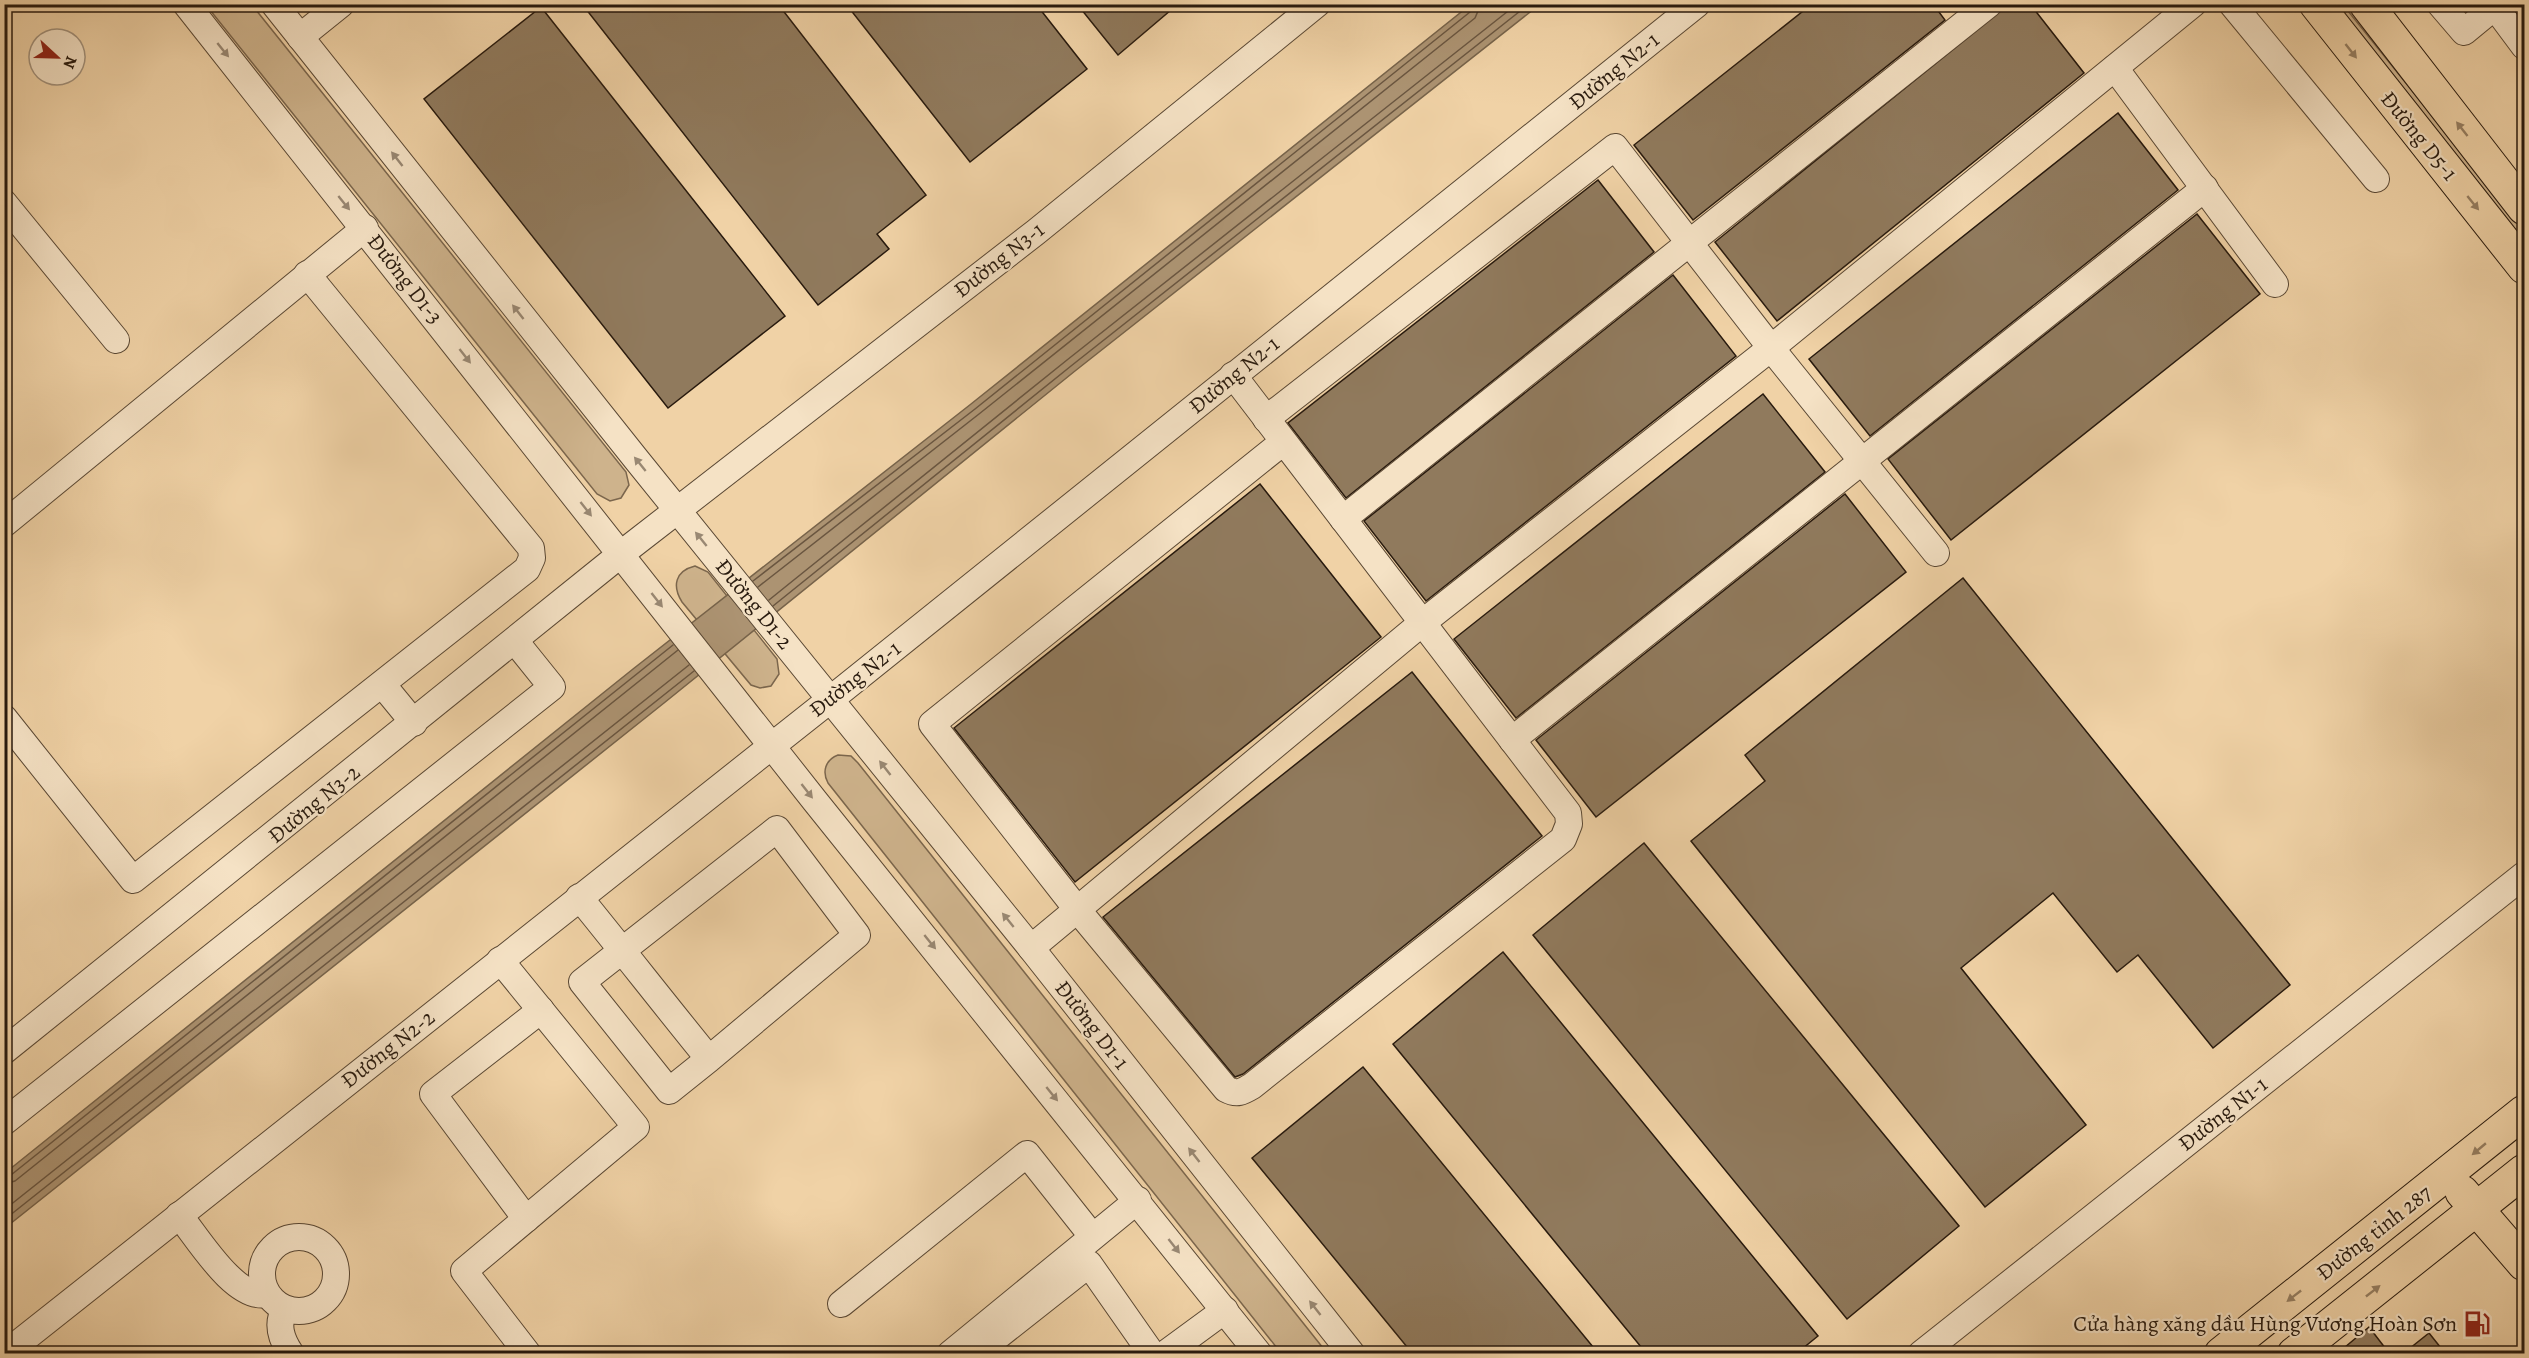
<svg xmlns="http://www.w3.org/2000/svg" width="2529" height="1358" font-family="Alegreya,serif">
<rect width="100%" height="100%" fill="#f0d2a6"/>
<filter id="stains"><feTurbulence type="fractalNoise" baseFrequency=".00333" numOctaves="4"/><feColorMatrix values="0 0 0 0 .2 0 0 0 0 .09 0 0 0 0 .02 0 0 0 .5 -.17"/></filter>
<radialGradient id="worn" r=".72"><stop offset=".6" stop-color="#630" stop-opacity="0"/><stop offset="1" stop-color="#630" stop-opacity=".3"/></radialGradient>
<g fill="#ceb38c" stroke="#7b664d" stroke-width="1.5">
<polygon points="206,5 252,5 626,472 629,485 621,498 610,501 597,494"/>
<polygon points="2348,11 2524,230 2524,248 2343,13"/>
<path d="M695 566 708 572 777 659 779 674 771 686 760 688 751 685 682 602C672 586 675 571 695 566Z"/>
<path d="M838 755 851 756 858 763 1327 1353H1281L828 783C822 772 825 760 838 755Z"/>
</g>
<polygon fill="#ac9372" stroke="#77634a" stroke-width="1.5" points="1470,5 1539,5 1075,371 664,703 5,1228 5,1173 633,669 971,404"/>
<g fill="none" stroke-linecap="round" stroke-linejoin="round">
<g stroke="#6a5640" stroke-width="1.5">
<polyline points="753,581 975,409 1470,12 1473,4"/>
<polyline points="758,587 979,414 1475,18 1481,4"/>
<polyline points="769,600 1067,360 1517,4"/>
<polyline points="773,606 1071,366 1529,4"/>
<polyline points="4,1177 11,1175 673,645"/>
<polyline points="4,1184 15,1181 678,650"/>
<polyline points="4,1210 689,665"/>
<polyline points="4,1220 694,671"/>
</g>
</g>
<g fill="#907a5d" stroke="#281a0e" stroke-width="1.5">
<polygon points="582,4 778,4 926,195 877,234 889,249 818,305"/>
<polygon points="846,4 1036,4 1087,69 970,162"/>
<polygon points="1077,4 1178,4 1118,55"/>
<polygon points="1812,4 1933,4 1945,20 1693,220 1634,145"/>
<polygon points="2009,4 2030,4 2084,73 1777,321 1715,242"/>
<polygon points="541,7 785,316 668,408 424,99"/>
<polygon points="2118,113 2178,190 1870,436 1809,359"/>
<polygon points="1598,180 1654,252 1346,498 1288,423"/>
<polygon points="2197,214 2260,294 1951,540 1888,459"/>
<polygon points="1673,275 1736,356 1426,601 1364,521"/>
<polygon points="1763,394 1825,472 1516,718 1454,639"/>
<polygon points="1260,484 1381,637 1075,882 954,728"/>
<polygon points="1845,494 1906,572 1596,817 1536,740"/>
<polygon points="1963,578 2290,985 2213,1048 2138,955 2117,972 2053,893 1961,968 2086,1125 1985,1207 1691,841 1765,781 1745,755"/>
<polygon points="1412,672 1542,836 1243,1074 1235,1077 1103,917"/>
<polygon points="1644,843 1959,1226 1847,1319 1533,935"/>
<polygon points="1503,952 1818,1336 1797,1353 1646,1353 1393,1044"/>
<polygon points="1363,1067 1598,1353 1412,1353 1252,1158"/>
<polygon points="2369,1327 2389,1353 2338,1353"/>
<polygon points="2429,1333 2445,1353 2404,1353"/>
</g>
<g fill="none" stroke-linecap="round" stroke-linejoin="round">
<g stroke="#5a4834" stroke-width="28">
<g id="minor">
<polyline points="186,4 815,801 1259,1354"/>
<polyline points="274,4 636,459 1031,948 1352,1354"/>
<polyline points="2232,4 2376,179"/>
<polyline points="2440,4 2464,32 2498,4"/>
<polyline points="2495,7 2524,46"/>
<polyline points="300,37 341,4"/>
<polyline points="2115,68 2275,284"/>
<polyline points="4,203 116,340"/>
<path d="M1233 375 1568 813 1569 824 1563 839 1252 1086C1242 1092 1237 1095 1226 1089L1076 908 932 724 1283 442"/>
<polyline points="1266,419 1615,147 1771,348 1936,553"/>
<polyline points="1343,519 1989,4"/>
<polyline points="4,524 365,228"/>
<polyline points="382,684 414,723"/>
<polyline points="4,718 133,880 527,569 532,558 531,548 307,274"/>
<polyline points="1512,740 2205,188"/>
<path d="M579 897C623 951 665 1005 709 1059L857 935 777 829 582 982 669 1091 709 1059"/>
<polyline points="1031,948 1422,623 1771,348 2193,4"/>
<polyline points="500,960 636,1127 464,1271 528,1354"/>
<polyline points="4,1051 621,554 1036,232 1317,4"/>
<polyline points="4,1122 552,687 515,641"/>
<path d="M179 1215C198 1238 235 1301 267 1294"/>
<polyline points="526,1219 433,1094 541,1010"/>
<circle cx="299" cy="1274" r="37"/>
<polyline points="841,1304 1027,1154 1092,1236"/>
<path d="M285 1309C276 1324 281 1339 291 1354"/>
<polyline points="5,1354 831,699 1697,4"/>
<polyline points="950,1354 1138,1200"/>
<polyline points="975,1354 1089,1264 1152,1354"/>
<polyline points="1165,1354 1225,1310"/>
<polyline points="1921,1354 2524,875"/>
</g>
</g>
<g stroke="#281a0e" stroke-width="35">
<g id="major">
<polyline points="2316,4 2524,267"/>
<polyline points="2366,4 2524,208"/>
<polyline points="2462,1192 2524,1264"/>
<polyline points="2221,1354 2524,1112"/>
<polyline points="2294,1354 2524,1171"/>
</g>
</g>
<use href="#minor" stroke="#f5e2c5" stroke-width="26"/>
<use href="#major" stroke="#f0d2a6" stroke-width="33"/>
</g>
<defs><path id="oneway-solid" d="M-6-.8H1V-3.2L6.5 0L1 3.2V.8H-6Z" transform="scale(1.5)"/></defs>
<g fill="#998873">
<use href="#oneway-solid" transform="translate(223 50) rotate(51)"/>
<use href="#oneway-solid" transform="translate(397 159) rotate(-128)"/>
<use href="#oneway-solid" transform="translate(344 203) rotate(51)"/>
<use href="#oneway-solid" transform="translate(518 312) rotate(-128)"/>
<use href="#oneway-solid" transform="translate(465 356) rotate(52)"/>
<use href="#oneway-solid" transform="translate(640 464) rotate(-129)"/>
<use href="#oneway-solid" transform="translate(586 509) rotate(52)"/>
<use href="#oneway-solid" transform="translate(701 539) rotate(-129)"/>
<use href="#oneway-solid" transform="translate(657 600) rotate(52)"/>
<use href="#oneway-solid" transform="translate(885 768) rotate(-128)"/>
<use href="#oneway-solid" transform="translate(807 791) rotate(52)"/>
<use href="#oneway-solid" transform="translate(1008 920) rotate(-129)"/>
<use href="#oneway-solid" transform="translate(930 942) rotate(51)"/>
<use href="#oneway-solid" transform="translate(1052 1094) rotate(51)"/>
<use href="#oneway-solid" transform="translate(1194 1155) rotate(-128)"/>
<use href="#oneway-solid" transform="translate(1174 1246) rotate(52)"/>
<use href="#oneway-solid" transform="translate(1315 1308) rotate(-128)"/>
</g>
<g fill="#967f62">
<use href="#oneway-solid" transform="translate(2351 51) rotate(52)"/>
<use href="#oneway-solid" transform="translate(2462 129) rotate(-128)"/>
<use href="#oneway-solid" transform="translate(2473 203) rotate(51)"/>
<use href="#oneway-solid" transform="translate(2479 1149) rotate(140)"/>
<use href="#oneway-solid" transform="translate(2373 1291) rotate(-38)"/>
<use href="#oneway-solid" transform="translate(2294 1296) rotate(142)"/>
</g>
<defs>
<g id="fuel-bare" transform="scale(2.07)"><path d="M-5.5-6h7V0h2V4h1.3V-2.5L3-4.5l.8-.8L6-3V5H2.5V1h-1V6h-7ZM-4.2-4.7v3.2H.2V-4.7Z" fill="#8f2418" stroke="#f5e2c5" stroke-width="2.5" paint-order="stroke"/></g>
</defs>
<g fill-rule="evenodd">
<use href="#fuel-bare" x="2477" y="1324"/>
</g>
<g text-anchor="middle" dominant-baseline="central" stroke-width="4.5" stroke-linejoin="round" paint-order="stroke">
<g font-size="22" fill="#281a0e" stroke="#f5e2c5">
<text transform="translate(1614 71) rotate(-39)">Đường N2-1</text>
<text transform="translate(2419 136) rotate(51)">Đường D5-1</text>
<text transform="translate(999 260) rotate(-38)">Đường N3-1</text>
<text transform="translate(405 279) rotate(52)">Đường D1-3</text>
<text transform="translate(1234 375) rotate(-39)">Đường N2-1</text>
<text transform="translate(754 604) rotate(51)">Đường D1-2</text>
<text transform="translate(855 679) rotate(-38)">Đường N2-1</text>
<text transform="translate(314 804) rotate(-39)">Đường N3-2</text>
<text transform="translate(1092 1025) rotate(52)">Đường D1-1</text>
<text transform="translate(388 1049) rotate(-38)">Đường N2-2</text>
<text transform="translate(2223 1114) rotate(-38)">Đường N1-1</text>
<text transform="translate(2374 1233) rotate(-38)">Đường tỉnh 287</text>
</g>
<g font-size="22" fill="#281a0e" stroke="#f5e2c5" text-anchor="end">
<text x="2457" y="1324">Cửa hàng xăng dầu Hùng Vương Hoàn Sơn</text>
</g>
</g>
<rect width="2529" height="1358" fill="none" stroke="#f0d2a6" stroke-width="24"/>
<rect x="6" y="6" width="2517" height="1346" fill="none" stroke="#281a0e" stroke-width="3"/>
<rect x="12" y="12" width="2505" height="1334" fill="none" stroke="#281a0e" stroke-width="1.5"/>
<g transform="translate(57 57) rotate(112)"><circle r="28" fill="#f5e2c5" stroke="#a3927c" stroke-width="1.5"/>
<path d="M0-4.5L10 22L0 15L-10 22Z" fill="#8f2418"/>
<text y="-9" font-size="16" font-weight="bold" text-anchor="middle" fill="#281a0e">N</text>
</g>
<rect width="100%" height="100%" filter="url(#stains)"/>
<rect width="100%" height="100%" fill="url(#worn)"/>
</svg>
